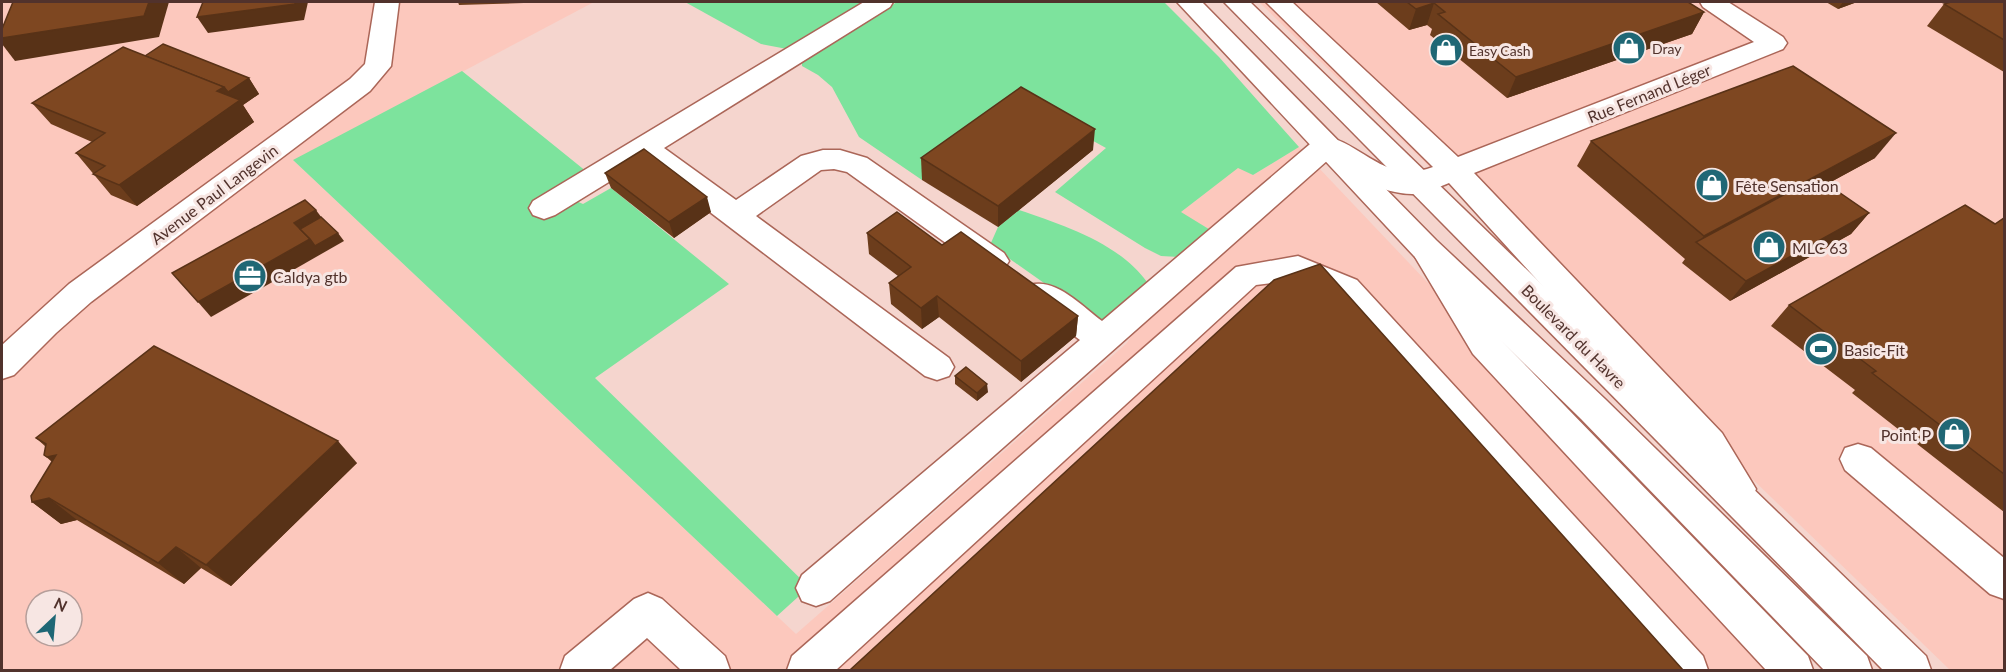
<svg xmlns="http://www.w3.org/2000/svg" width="2006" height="672" font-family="Lato,sans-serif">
<rect width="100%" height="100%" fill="#f5d5ce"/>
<g fill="#fcc8bd" fill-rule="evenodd">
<path d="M2 2H594L294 161 796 634 1127 343 1179 257 1212 231 1180 213 1238 167 1253 175 1299 147 1795 670H2ZM36 600H72V636H36Z"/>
<polygon points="1259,2 2004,2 2004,670 1950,670"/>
</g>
<g fill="#7de39d">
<polygon points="685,2 867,2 787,49 761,44"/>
<polygon points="897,2 1164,2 1219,57 1299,147 1253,175 1238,168 1181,212 1212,231 1179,257 1161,256 1145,248 1055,192 1106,148 1015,98 1021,108 922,180 859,137 832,87 818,75 802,66 802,61"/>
<polygon points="462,71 587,172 574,200 583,204 611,188 729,284 595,378 809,587 777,616 293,160"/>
<path d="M1019 210C1063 225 1119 243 1147 282L1143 293 1105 326 990 245 998 227Z"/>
</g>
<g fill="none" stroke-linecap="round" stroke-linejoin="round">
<g stroke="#ab6658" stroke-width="3">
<g id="minor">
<polygon points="375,2 399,2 391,66 370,91 91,302 56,333 14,375 2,379 2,345 69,284 350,79 365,64"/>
<polygon points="864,2 893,2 890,7 664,148 736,200 801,156 823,150 840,150 867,158 1004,253 1009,261 1004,269 993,272 982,269 847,172 834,169 821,170 756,216 949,358 954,367 949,376 937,380 925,376 643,161 555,215 544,219 533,215 529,208 533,201"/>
<path d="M1266 2H1292L1458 157 1754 42 1703 7 1700 2H1728L1783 37 1787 43 1783 49 1474 173 1722 433 1756 489 1751 500 1738 505 1725 500 1696 455 1449 183C1441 186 1432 191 1423 193 1390 199 1354 176 1328 160L830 601 816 606 802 601 796 588 802 575 1080 340 1030 303 1025 294 1030 285C1055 277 1082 306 1102 321L1316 139C1353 129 1379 188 1433 167Z"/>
<polygon points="1431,246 1442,249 1497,336 1808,656 1813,670 1766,670 1473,354 1415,257 1420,249"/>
<polygon points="1298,256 1357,280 1703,656 1708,670 1662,670 1335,296 1296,280 1256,285 836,670 787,670 792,656 1236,267"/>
<polygon points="1858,444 1871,448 2004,558 2004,599 1990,594 1845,470 1840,459 1845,448"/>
<polygon points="648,593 662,599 725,656 730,670 681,670 647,638 610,670 560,670 565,656 634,599"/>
</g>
</g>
<g stroke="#ab6658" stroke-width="3">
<g id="major">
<polygon points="1177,2 1202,2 1436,240 1605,399 1867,656 1872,670 1824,670 1581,419 1414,256"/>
<polygon points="1224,2 1250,2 1926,656 1931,670 1883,670"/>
</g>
</g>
<use href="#minor" fill="#fff" fill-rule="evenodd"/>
<use href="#major" fill="#fff" fill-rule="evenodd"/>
</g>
<g fill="#6c3d1c">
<polygon points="458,2 557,2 555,2 459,5"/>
<polygon points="1376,2 1688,2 1704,12 1692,34 1507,98 1430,35 1432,29 1427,25 1409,30"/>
<polygon points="1826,2 1857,2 1838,9"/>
<polygon points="2004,2 2004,72 1927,26 1944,4"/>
<polygon points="145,56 249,78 259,94 243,105 254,122 137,206 111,195 76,153 92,142 51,124 32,103"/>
<polygon points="1591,141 1875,158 1827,184 1869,213 1851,234 1730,301 1682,263 1685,259 1577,166"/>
<polygon points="1093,150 998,227 922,180 921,158"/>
<polygon points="605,173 711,212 674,238 611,188"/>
<polygon points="2004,218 2004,512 1852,393 1855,390 1771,326 1789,305 1995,224"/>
<polygon points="867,233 942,245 1078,316 1076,336 1021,382 939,317 922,329 891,304 889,283 898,276 869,254"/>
<polygon points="955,376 988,392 977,401 955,384"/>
<polygon points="36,438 357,463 231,586 201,568 184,584 77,520 61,524 32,502 52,462 44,455 46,447"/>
</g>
<g fill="#583217">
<polygon points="149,2 169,2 159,37 15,61 2,44 2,38"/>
<polygon points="295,2 308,2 304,20 208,33 197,17"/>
<polygon points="1843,2 1857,2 1838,9"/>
<polygon points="1434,3 1427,25 1409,30 1416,9"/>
<polygon points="1704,12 1692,34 1507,98 1516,77"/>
<polygon points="249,78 259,94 243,105 254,122 137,206 119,185 217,91 224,87"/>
<polygon points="1095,129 1093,150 998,227 998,206"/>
<polygon points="1896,133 1875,158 1706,250 1698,243 1704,236"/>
<polygon points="707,197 711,212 674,238 669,222"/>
<polygon points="316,210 327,225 306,237 294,223"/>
<polygon points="1869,213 1851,234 1730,301 1746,281"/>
<polygon points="338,233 344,241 211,317 198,302 310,239"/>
<polygon points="937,296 939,317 922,329 921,308"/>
<polygon points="1078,316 1076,336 1021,382 1021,361"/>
<polygon points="987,384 988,392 977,401 977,393"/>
<polygon points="338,441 357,463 231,586 206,565"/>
<polygon points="56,455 75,480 47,457"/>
<polygon points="49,498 77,520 61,524 32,502"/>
<polygon points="176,547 201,568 184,584 158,563"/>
</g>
<g fill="#7e4721" stroke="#583217" stroke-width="1.5">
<polygon points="13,2 149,2 144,16 2,38 2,29"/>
<polygon points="203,2 295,2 295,4 197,17"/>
<polygon points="1407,2 1688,2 1704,12 1516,77 1438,14 1445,12 1434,3 1416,9"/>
<polygon points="1951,2 2004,2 2004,40 1944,4"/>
<polygon points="163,44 249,78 228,92 224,87 145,56"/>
<polygon points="123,47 224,87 217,91 240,100 119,185 93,174 105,166 76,153 105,133 32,103"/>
<polygon points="1793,66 1896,133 1704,236 1591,141"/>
<polygon points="1021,87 1095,129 998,206 921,158"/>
<polygon points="644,149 707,197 669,222 605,173"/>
<polygon points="1817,177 1869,213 1746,281 1696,242"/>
<polygon points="305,200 316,210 294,223 310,239 198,302 172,273"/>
<polygon points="1965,205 1995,224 2004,218 2004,474 1872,373 1876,371 1789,305"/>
<polygon points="897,212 942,245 961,232 1078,316 1021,361 937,296 921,308 889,283 911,267 867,233"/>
<polygon points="321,217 338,233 315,246 310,239 300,229"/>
<polygon points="1320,264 1683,670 850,670 1274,280"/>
<polygon points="154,346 338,441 206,565 176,547 158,563 49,498 32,502 31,496 56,455 47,457 44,455 46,444 36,438"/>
<polygon points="966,367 987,384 977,393 955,376"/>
</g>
<defs>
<g id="shop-disc" transform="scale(1.725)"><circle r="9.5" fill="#1f6775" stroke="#f7e6e3"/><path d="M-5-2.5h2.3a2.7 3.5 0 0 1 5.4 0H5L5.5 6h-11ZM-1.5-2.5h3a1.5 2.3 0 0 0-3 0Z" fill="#fff"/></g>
<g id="office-disc" transform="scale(1.725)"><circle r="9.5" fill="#1f6775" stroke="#f7e6e3"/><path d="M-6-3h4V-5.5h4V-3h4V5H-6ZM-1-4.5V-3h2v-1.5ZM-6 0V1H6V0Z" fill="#fff"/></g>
<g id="stadium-disc" transform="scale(1.725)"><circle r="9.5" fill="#1f6775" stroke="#f7e6e3"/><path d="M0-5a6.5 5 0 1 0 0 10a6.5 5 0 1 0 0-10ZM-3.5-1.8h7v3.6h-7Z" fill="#fff"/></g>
</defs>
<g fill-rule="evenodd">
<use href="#shop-disc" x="1629" y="48"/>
<use href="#shop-disc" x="1446" y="50"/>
<use href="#shop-disc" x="1712" y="185"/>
<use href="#shop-disc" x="1769" y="247"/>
<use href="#office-disc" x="250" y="276"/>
<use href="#stadium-disc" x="1821" y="349"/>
<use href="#shop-disc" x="1954" y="434"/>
</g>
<g text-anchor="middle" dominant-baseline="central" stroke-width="6" stroke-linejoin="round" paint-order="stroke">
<g font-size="14" fill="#51322c" stroke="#f7e6e3" text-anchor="start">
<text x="1652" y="48">Dray</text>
<text x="1469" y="50">Easy Cash</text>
</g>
<g font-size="16" fill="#51322c" stroke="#f7e6e3">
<text transform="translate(1649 93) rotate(-22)">Rue Fernand Léger</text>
<text transform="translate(214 194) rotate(-37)">Avenue Paul Langevin</text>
<text transform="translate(1574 336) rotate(45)">Boulevard du Havre</text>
</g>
<g font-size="16" fill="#51322c" stroke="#f7e6e3" text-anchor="start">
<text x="1735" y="185">Fête Sensation</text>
<text x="1792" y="247">MLC 63</text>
<text x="273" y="276">Caldya gtb</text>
<text x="1844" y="349">Basic-Fit</text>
<text x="1931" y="434" text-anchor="end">Point P</text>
</g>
</g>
<rect width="2006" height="672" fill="none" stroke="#51322c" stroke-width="6"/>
<g transform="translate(54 618) rotate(26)"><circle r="28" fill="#f7e6e3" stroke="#b59e9a" stroke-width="1.5"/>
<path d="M0-4.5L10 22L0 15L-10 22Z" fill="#1f6775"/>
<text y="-9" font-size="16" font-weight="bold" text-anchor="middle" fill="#51322c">N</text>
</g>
</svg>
